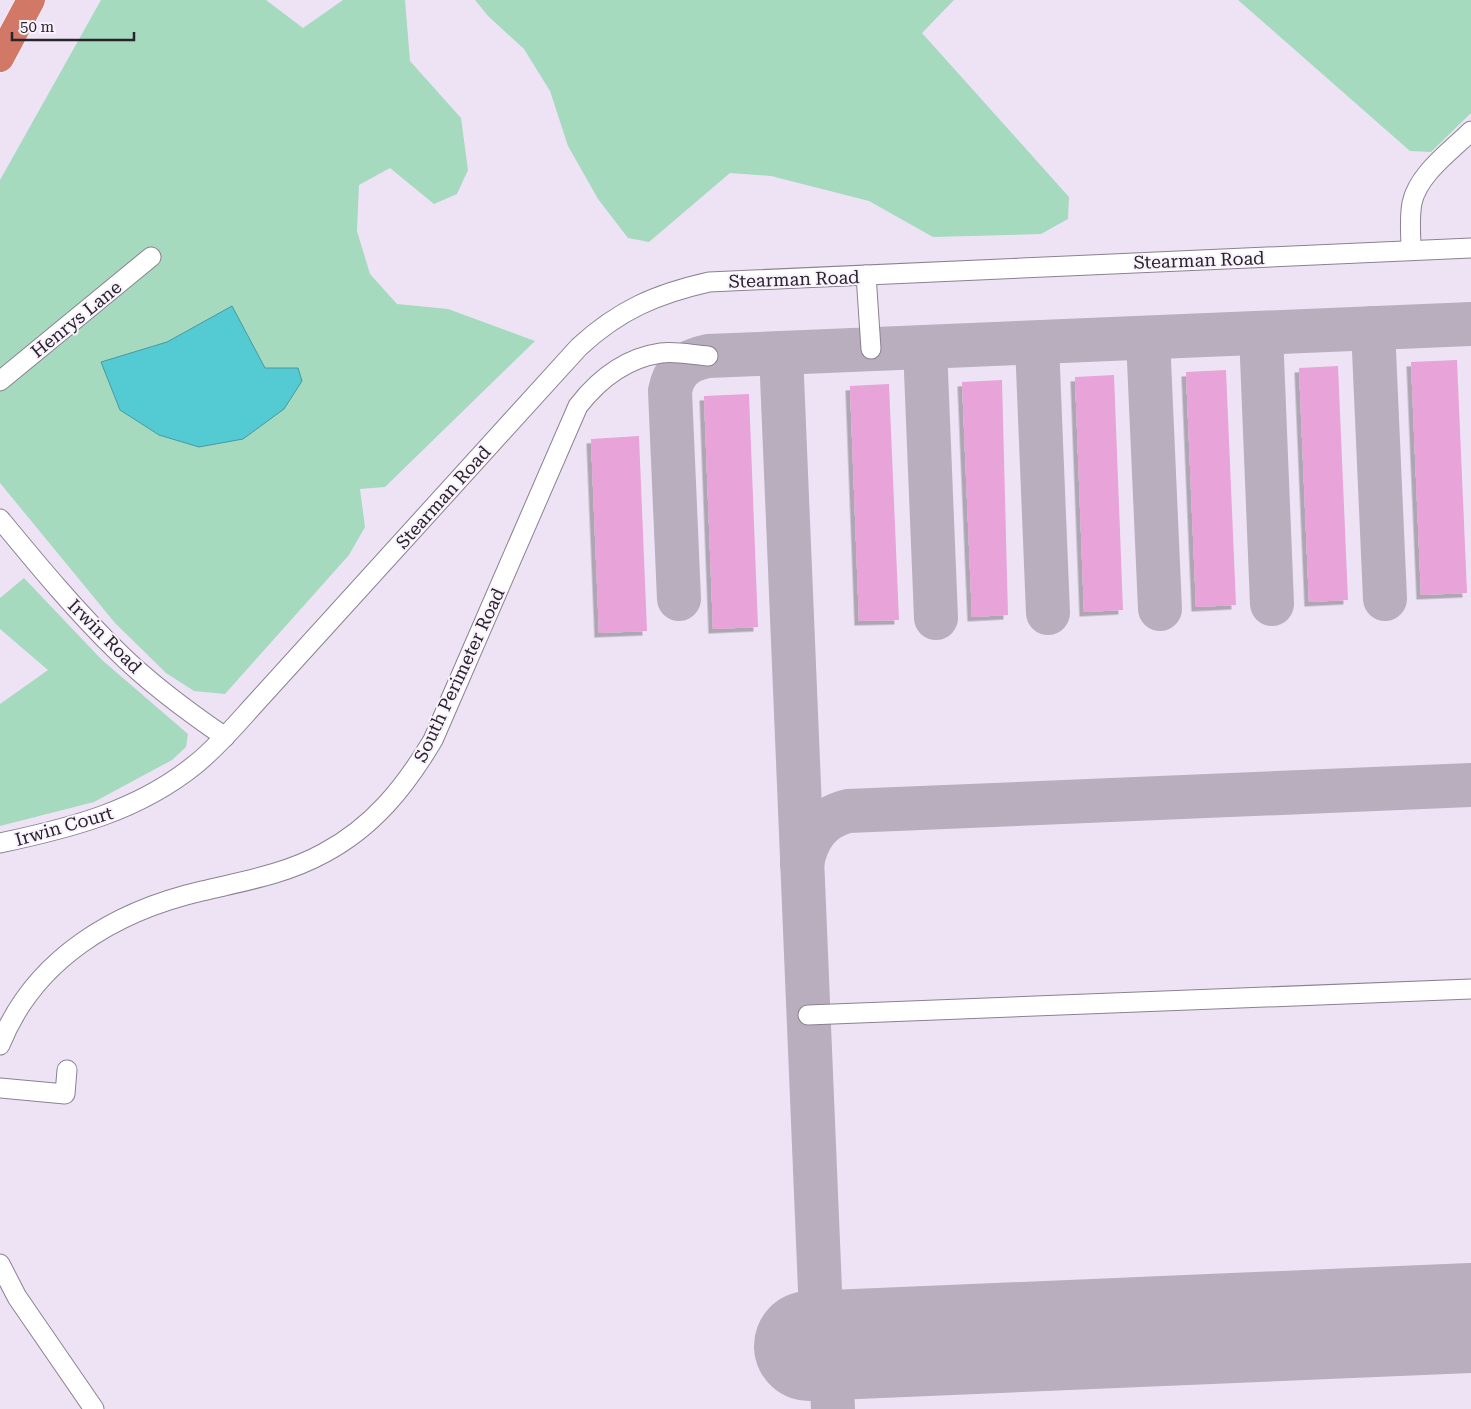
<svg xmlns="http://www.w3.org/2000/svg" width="1471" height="1409" font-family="'Roboto Serif',serif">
<defs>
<filter id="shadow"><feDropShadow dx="-4.5" dy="4.5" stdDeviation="0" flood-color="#0004"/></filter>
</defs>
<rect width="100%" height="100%" fill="#eee3f5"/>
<g fill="#a5dabf">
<polygon points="101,0 266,0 303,28 343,0 405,0 410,61 461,118 468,170 457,194 434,204 390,168 359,185 357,231 370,274 397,304 448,309 535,341 385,487 360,489 365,527 349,555 225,694 194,691 166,673 115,623 0,483 0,180"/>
<polygon points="475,0 954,0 922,33 1069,197 1068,219 1041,234 933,237 869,201 771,176 730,173 649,242 628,238 598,199 568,146 550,91 524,49 488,16"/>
<polygon points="1238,0 1471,0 1471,113 1431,152 1410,151"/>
<polygon points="24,578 102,660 188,734 186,747 172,760 94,802 0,826 0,704 48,670 0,629 0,598"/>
</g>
<polygon fill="#54cbd2" stroke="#4799a0" points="232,306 265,368 298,368 302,381 284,409 243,439 199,447 159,435 120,410 101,362 167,342"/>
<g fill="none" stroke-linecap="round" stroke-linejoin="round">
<g stroke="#b8aebe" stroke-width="44">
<polyline points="1373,328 1385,599"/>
<polyline points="1261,333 1272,604"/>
<polyline points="1148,338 1160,609"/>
<polyline points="1037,344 1048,613"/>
<polyline points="925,347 936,618"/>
<polyline points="781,353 820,1290 830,1346 833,1409"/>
<path d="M679 599 670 391C674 369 687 360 708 356L1471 324"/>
<path d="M802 864C807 837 820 818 848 811L1471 785"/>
</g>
<polyline stroke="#b8aebe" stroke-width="110" points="809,1346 1471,1318"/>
</g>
<g fill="#e8a3d8" filter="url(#shadow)">
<polygon points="1457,360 1467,593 1421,595 1411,362"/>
<polygon points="1338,366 1348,600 1309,602 1299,368"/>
<polygon points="1226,370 1236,605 1196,607 1186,372"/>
<polygon points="1114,375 1123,610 1084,612 1075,377"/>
<polygon points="1002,380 1008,615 972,617 962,382"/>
<polygon points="889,384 899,620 859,621 850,386"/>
<polygon points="749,394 758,627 713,629 704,396"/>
<polygon points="639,436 647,631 599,633 591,439"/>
</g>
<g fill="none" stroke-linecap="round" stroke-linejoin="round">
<g stroke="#8b8191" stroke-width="21">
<g id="minor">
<path d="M1411 250C1411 235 1409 219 1412 203 1418 174 1451 151 1471 131"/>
<polyline points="866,275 871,349"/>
<polyline points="0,381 151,257"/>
<path d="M0 519C38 565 75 610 117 651 149 683 187 711 225 737"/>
<path d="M0 843C71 828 138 811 196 764 217 747 235 726 252 707L579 347C619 310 656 294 709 282L1471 248"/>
<polyline points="808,1015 1471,989"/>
<path d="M0 1045C34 959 115 911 202 891 244 881 286 874 324 853 373 827 405 787 433 740L578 406C599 379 626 358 661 353 676 351 693 355 708 356"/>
<polyline points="0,1088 65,1094 67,1070"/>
<polyline points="0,1264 17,1297 94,1409"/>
</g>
</g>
<g stroke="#fff" stroke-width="29">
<polyline id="highway" points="0,58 31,0"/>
</g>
<use href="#minor" stroke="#fff" stroke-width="19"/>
<use href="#highway" stroke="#d17966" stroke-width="28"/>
</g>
<g text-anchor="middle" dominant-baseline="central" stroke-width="4" stroke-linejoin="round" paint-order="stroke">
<g font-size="18" fill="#28242b" stroke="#f9f2fd">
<text transform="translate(1199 260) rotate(-2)">Stearman Road</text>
<text transform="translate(794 279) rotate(-2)">Stearman Road</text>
<text transform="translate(76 319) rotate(-39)">Henrys Lane</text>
<text transform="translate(443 497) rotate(-48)">Stearman Road</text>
<text transform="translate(105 636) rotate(45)">Irwin Road</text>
<text transform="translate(459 675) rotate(-65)">South Perimeter Road</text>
<text transform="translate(64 826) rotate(-16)">Irwin Court</text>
</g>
</g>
<path d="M12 32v8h122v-8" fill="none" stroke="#28242b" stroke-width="2.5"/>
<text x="20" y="32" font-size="15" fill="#28242b" stroke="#f9f2fd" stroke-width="4" paint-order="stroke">50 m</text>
</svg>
